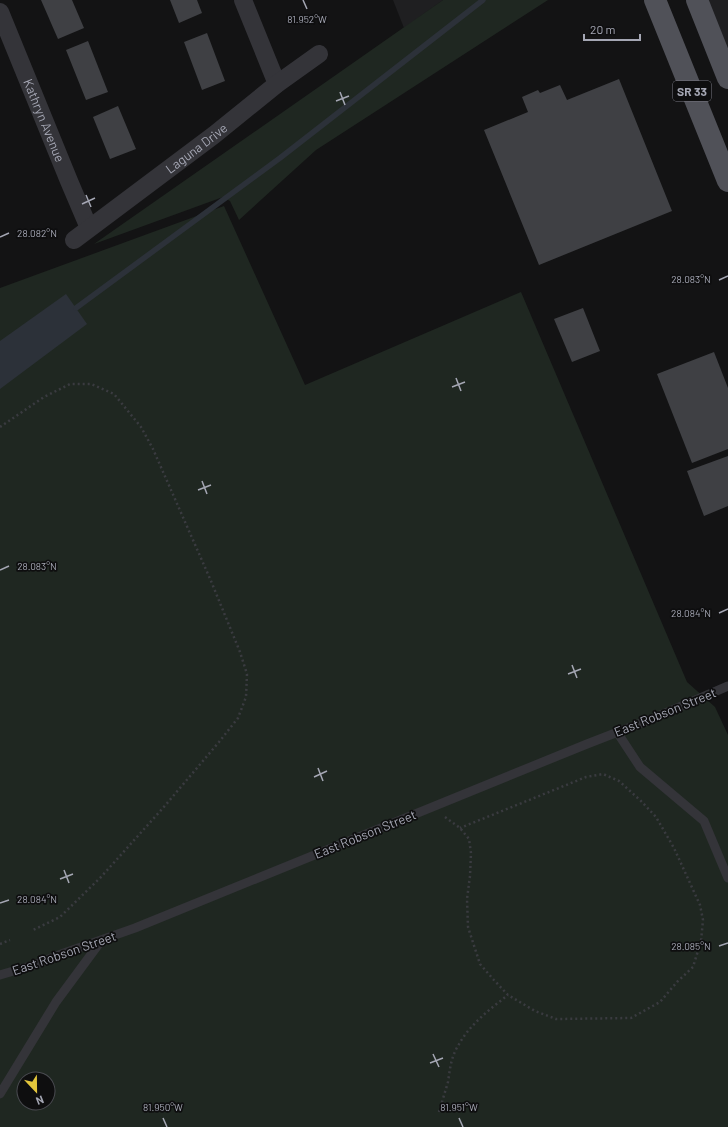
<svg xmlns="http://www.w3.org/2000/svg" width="728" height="1127" font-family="Barlow,sans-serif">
<rect width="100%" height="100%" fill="#131314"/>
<g fill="#1f1f21">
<polygon points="393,0 443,0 404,28"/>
<polygon points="707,0 728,0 728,52"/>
</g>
<g fill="#1f2721" fill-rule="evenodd">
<polygon points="443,0 548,0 316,150 239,220 230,201 223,197 94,244"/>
<path d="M224 206 305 385 521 292 687 682 715 707 728 735V1127H0V288ZM24 1079H48V1103H24Z"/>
</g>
<polygon fill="#2c3139" points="66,294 87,324 0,389 0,341"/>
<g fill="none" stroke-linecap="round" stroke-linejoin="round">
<polyline stroke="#2c3139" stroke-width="5.5" points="76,308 280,158 483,0"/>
</g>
<g fill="#3f4044">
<polygon points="41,0 72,0 84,28 58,39"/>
<polygon points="170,0 197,0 202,13 179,23"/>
<polygon points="207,33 225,81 202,90 184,42"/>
<polygon points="88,41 108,92 86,100 66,50"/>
<polygon points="619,79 672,211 539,265 484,130 528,112 522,97 538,90 540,93 560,85 567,100"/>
<polygon points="118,106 136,149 110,159 93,117"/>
<polygon points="583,308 600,351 572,362 554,319"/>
<polygon points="714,352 728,388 728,449 692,463 657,374"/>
<polygon points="728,456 728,506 704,516 687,471"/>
</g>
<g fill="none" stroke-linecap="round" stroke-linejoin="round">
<g stroke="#3a3b40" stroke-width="2.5" stroke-dasharray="2 3" stroke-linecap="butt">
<polyline points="0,427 44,397 70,384 91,384 114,394 141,427 153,449 211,581 240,652 247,674 246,697 238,718 219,742 163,808 101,877 60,917 31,931"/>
<polyline points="445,817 460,828 469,839 471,853 470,876 467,899 468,927 480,964 493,979 508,995 535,1011 556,1019 631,1018 660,1002 677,982 693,967 701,941 703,920 700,905 674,848 656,817 641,801 619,781 603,774 586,777 460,828"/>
<polyline points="0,944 10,940"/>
<path d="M439 1112C442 1102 445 1092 448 1082 450 1069 451 1057 458 1046 469 1025 490 1009 508 995"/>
</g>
<g stroke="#343439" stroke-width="9">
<polyline points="617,732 640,767 704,821 728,878"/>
<polyline points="0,975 34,965 64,953 135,928 587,744 654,718 728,686"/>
<polyline points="0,1094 56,1002 101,941"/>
</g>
<g stroke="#343439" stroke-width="18">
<polyline points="243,0 277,84"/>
<path id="s1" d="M0 12 69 181 89 228"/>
<path id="s2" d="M74 240 214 135 277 84 319 54"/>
</g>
<g stroke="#505158" stroke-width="22">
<polyline points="655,0 728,181"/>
<polyline points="697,0 728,78"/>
</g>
</g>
<path fill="none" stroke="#a5a7b4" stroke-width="1.5" d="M303 0 307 9M340 92 345 105M336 101 349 96M86 195 91 207M82 204 95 198M0 237 9 233M719 280 728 276M456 378 461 391M452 387 465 382M202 481 207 494M198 490 211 485M0 570 9 566M719 613 728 609M572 665 577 678M568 674 581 669M318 768 323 781M314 777 327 771M64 870 69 883M60 879 73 874M0 903 9 900M719 946 728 943M433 1054 439 1067M430 1063 443 1058M163 1118 167 1127M459 1118 463 1127"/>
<g text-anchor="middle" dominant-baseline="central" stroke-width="3.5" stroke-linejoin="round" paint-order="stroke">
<rect fill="#0e0e0f" stroke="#787982" stroke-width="1" x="673" y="81" width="38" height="20" rx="3"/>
<g font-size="12" font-weight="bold" fill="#a5a7b4">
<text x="692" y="91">SR 33</text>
</g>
<g font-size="13" fill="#a5a7b4" stroke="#0e0e0f">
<text stroke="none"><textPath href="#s1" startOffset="117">Kathryn Avenue</textPath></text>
<text stroke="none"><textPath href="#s2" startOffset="153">Laguna Drive</textPath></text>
<text transform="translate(665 712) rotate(-22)">East Robson Street</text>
<text transform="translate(365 834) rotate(-22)">East Robson Street</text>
<text transform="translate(64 953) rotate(-19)">East Robson Street</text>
</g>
</g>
<g font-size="10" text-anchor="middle" fill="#a5a7b4" stroke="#0e0e0f" stroke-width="3.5" stroke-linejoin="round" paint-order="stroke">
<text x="307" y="23">81.952°W</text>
<text x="37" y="237">28.082°N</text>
<text x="691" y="283">28.083°N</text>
<text x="37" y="570">28.083°N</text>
<text x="691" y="617">28.084°N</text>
<text x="37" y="903">28.084°N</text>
<text x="691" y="950">28.085°N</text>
<text x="163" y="1111">81.950°W</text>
<text x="459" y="1111">81.951°W</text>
</g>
<g transform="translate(36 1091) rotate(158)"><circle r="19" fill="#0e0e0f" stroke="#4a4b51"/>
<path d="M0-3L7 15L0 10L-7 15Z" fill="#e3c63c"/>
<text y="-6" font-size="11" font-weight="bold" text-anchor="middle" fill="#a5a7b4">N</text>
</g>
<path d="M584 34v6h56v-6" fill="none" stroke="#a5a7b4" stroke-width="2"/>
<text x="590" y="34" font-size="12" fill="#a5a7b4" stroke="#0e0e0f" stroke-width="3" paint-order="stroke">20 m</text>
</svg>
